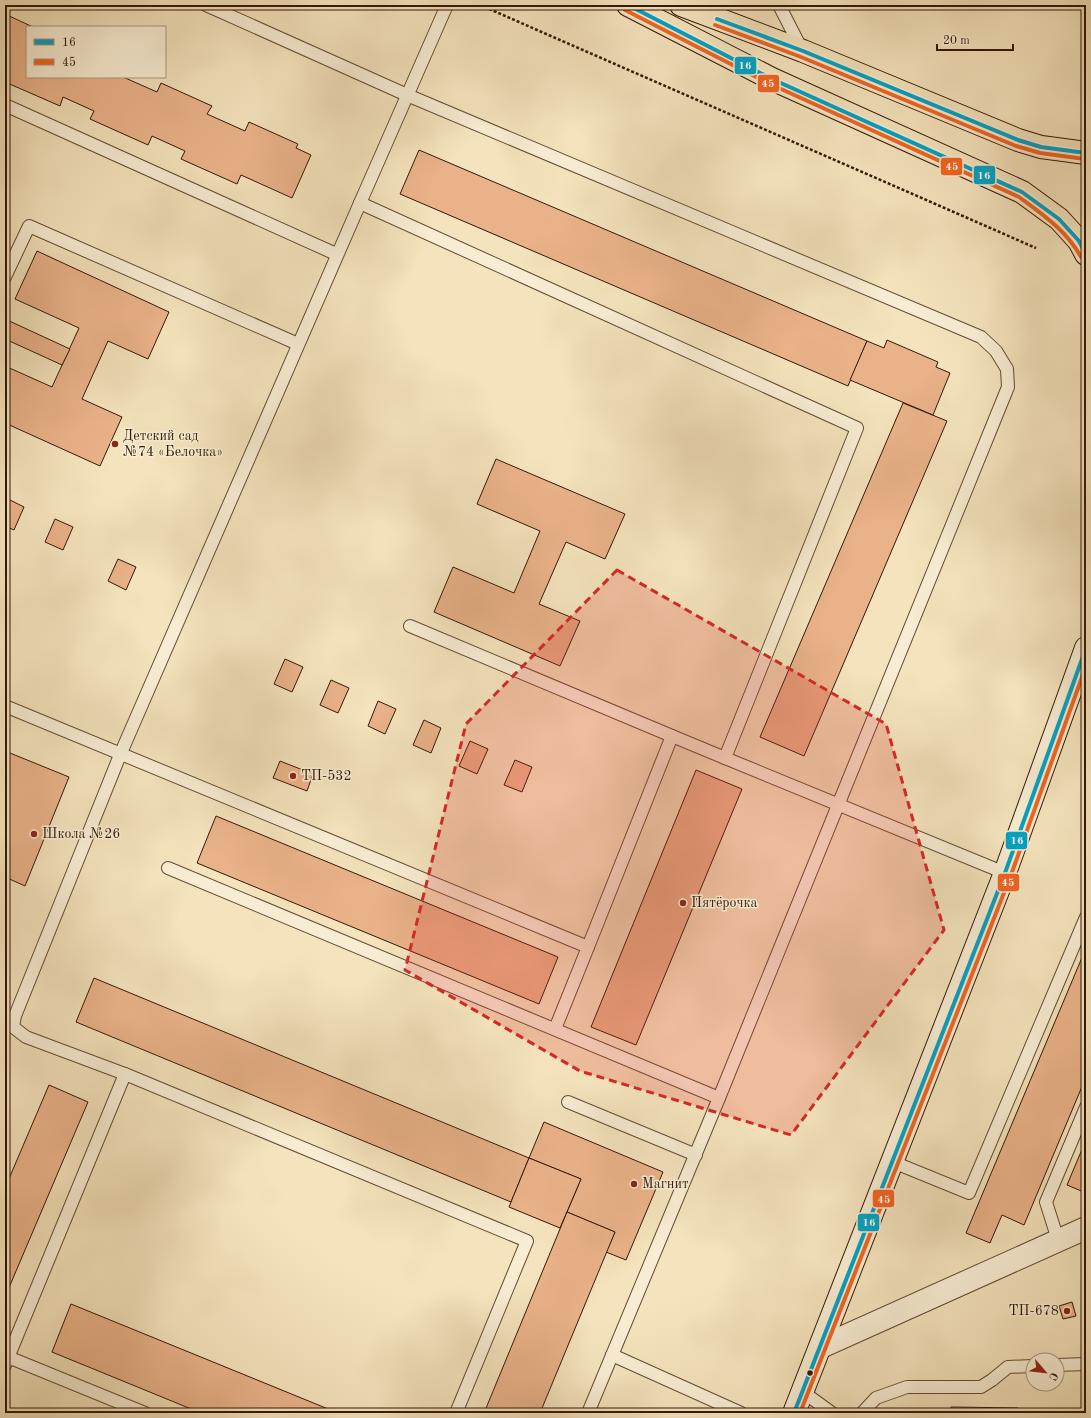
<svg xmlns="http://www.w3.org/2000/svg" width="1091" height="1418" font-family="'Old Standard TT',serif">
<rect width="100%" height="100%" fill="#f4e3bc"/>
<filter id="stains"><feTurbulence type="fractalNoise" baseFrequency=".005" numOctaves="4"/><feColorMatrix values="0 0 0 0 .2 0 0 0 0 .09 0 0 0 0 .02 0 0 0 .5 -.17"/></filter>
<radialGradient id="worn" r=".72"><stop offset=".6" stop-color="#630" stop-opacity="0"/><stop offset="1" stop-color="#630" stop-opacity=".3"/></radialGradient>
<g fill="#eab289" stroke="#331807">
<polygon points="5,14 33,27 27,27 27,77 123,77 157,92 161,83 212,106 207,114 245,131 249,122 298,144 296,148 311,155 292,198 241,175 237,184 181,159 185,151 152,136 148,145 90,119 94,111 63,97 60,106 5,82 9,73 5,71"/>
<polygon points="419,150 867,341 848,386 400,194"/>
<polygon points="37,251 169,312 148,359 108,341 82,399 122,417 100,466 5,423 5,366 52,387 79,328 15,299"/>
<polygon points="5,319 70,349 62,365 5,339"/>
<polygon points="887,340 938,362 936,367 950,373 933,415 850,380 867,341 884,348"/>
<polygon points="903,403 947,421 804,756 760,737"/>
<polygon points="496,459 625,514 605,559 566,542 539,604 580,621 560,666 434,612 453,567 514,593 540,531 477,504"/>
<polygon points="6,498 24,507 14,530 5,526 5,501"/>
<polygon points="55,519 73,527 63,550 45,542"/>
<polygon points="118,559 136,567 126,590 108,581"/>
<polygon points="285,659 303,667 292,692 274,684"/>
<polygon points="331,680 349,688 338,713 320,705"/>
<polygon points="378,701 396,709 385,734 368,726"/>
<polygon points="424,720 441,728 431,753 413,745"/>
<polygon points="470,741 488,749 477,774 459,766"/>
<polygon points="5,751 69,777 25,886 5,877"/>
<polygon points="515,760 532,767 522,792 504,785"/>
<polygon points="280,761 313,774 307,791 273,778"/>
<polygon points="696,770 742,789 636,1045 591,1027"/>
<polygon points="216,816 558,957 539,1004 197,863"/>
<polygon points="1086,948 1086,1077 1024,1225 1002,1215 990,1243 966,1233"/>
<polygon points="94,978 529,1158 511,1202 76,1022"/>
<polygon points="49,1085 88,1102 5,1297 5,1188"/>
<polygon points="544,1122 663,1172 626,1260 606,1252 615,1232 567,1212 581,1179 529,1158"/>
<polygon points="1086,1140 1086,1193 1067,1185"/>
<polygon points="529,1158 581,1179 560,1228 509,1207"/>
<polygon points="567,1212 615,1232 540,1413 484,1413"/>
<polygon points="1072,1302 1076,1316 1063,1319 1059,1306"/>
<polygon points="71,1304 338,1413 201,1413 52,1352"/>
<polygon points="951,1407 1018,1408 1018,1413 951,1413"/>
</g>
<g fill="none" stroke-linecap="round" stroke-linejoin="round">
<g stroke="#634b34" stroke-width="14">
<g id="service">
<polyline points="206,5 407,95 981,337 996,351 1007,369 1008,387 719,1098 588,1413"/>
<polyline points="447,5 360,203 857,428 725,758 1005,873"/>
<polyline points="779,5 802,50"/>
<polyline points="5,105 336,254"/>
<polyline points="5,277 29,226 298,344"/>
<polyline points="410,626 672,736"/>
<polyline points="5,706 588,947 672,736 725,758"/>
<polyline points="168,868 719,1098"/>
<polyline points="555,1029 588,947"/>
<polyline points="125,1074 26,1037 13,1027 15,1016 120,755 360,203"/>
<polyline points="568,1102 696,1155"/>
<polyline points="893,1162 969,1193 1086,917"/>
<polyline points="1058,1240 1046,1202 1086,1107"/>
<polyline points="612,1355 741,1413"/>
<polyline points="8,1357 145,1413"/>
<polyline points="5,1365 125,1074 527,1241 456,1413"/>
<polyline points="1057,1365 1086,1364"/>
<polyline points="803,1392 832,1413"/>
<polyline points="862,1413 876,1398 907,1387 981,1387 992,1380 1008,1367 1033,1366"/>
</g>
</g>
<g stroke="#634b34" stroke-width="24">
<polyline id="minor" points="821,1347 1086,1228"/>
</g>
<g stroke="#331807" stroke-width="24">
<polyline id="secondary" points="794,1413 1005,873 1086,648"/>
</g>
<g stroke="#331807" stroke-width="24">
<g id="primary">
<polyline points="628,5 772,79 1022,192 1059,219 1079,241 1086,254"/>
<polyline points="681,5 803,51 1018,140 1041,147 1086,153"/>
</g>
</g>
<polyline stroke="#331807" stroke-width="2.5" stroke-dasharray="3 2" stroke-linecap="butt" points="480,5 1036,248"/>
<use href="#service" stroke="#f8edd3" stroke-width="12"/>
<use href="#minor" stroke="#f8edd3" stroke-width="22"/>
<use href="#secondary" stroke="#f8edd3" stroke-width="22"/>
<use href="#primary" stroke="#f4e3bc" stroke-width="22"/>
<g stroke="#f8edd3" stroke-width="7">
<g id="bus-1">
<polyline points="628,5 772,79 1022,192 1059,219 1079,241 1086,254"/>
<polyline points="717,19 803,51 1018,140 1041,147 1086,153"/>
<polyline points="794,1413 1005,873 1086,648"/>
</g>
</g>
<g stroke="#f8edd3" stroke-width="7">
<g id="bus-2">
<path d="M625 10 770 84 1019 197C1043 215 1066 230 1081 257"/>
<polyline points="715,25 801,57 1016,146 1040,153 1085,159"/>
<polyline points="800,1413 1011,875 1086,666"/>
</g>
</g>
<use href="#bus-1" stroke="#03a2c4" stroke-width="4"/>
<use href="#bus-2" stroke="#f26522" stroke-width="4"/>
</g>
<path fill="#d62828" fill-opacity="0.2" stroke="#d62828" stroke-width="3" stroke-dasharray="8 5" stroke-linejoin="round" d="M617 570 886 724 944 930 791 1135 580 1071 405 970 466 724Z"/>
<g fill="#8f2418" stroke="#f8edd3" stroke-width="1.5">
<circle cx="115" cy="444" r="4"/>
<circle cx="293" cy="776" r="4"/>
<circle cx="34" cy="834" r="4"/>
<circle cx="683" cy="903" r="4"/>
<circle cx="634" cy="1184" r="4"/>
<circle cx="1067" cy="1311" r="4"/>
</g>
<circle fill="#331807" stroke="#f8edd3" stroke-width="1.5" cx="810" cy="1373" r="3.5"/>
<g text-anchor="middle" dominant-baseline="central" stroke-width="3" stroke-linejoin="round" paint-order="stroke">
<g font-size="14" fill="#331807" stroke="#f8edd3" text-anchor="start">
<text x="123" y="436">Детский сад<tspan x="123" dy="16">№74 «Белочка»</tspan></text>
<text x="301" y="776">ТП-532</text>
<text x="42" y="834">Школа №26</text>
<text x="691" y="903">Пятёрочка</text>
<text x="642" y="1184">Магнит</text>
<text x="1059" y="1311" text-anchor="end">ТП-678</text>
</g>
</g>
<g stroke="#f8edd3" stroke-width="1.5">
<rect x="734" y="56" width="23" height="19" rx="4" fill="#03a2c4"/>
<rect x="757" y="74" width="23" height="19" rx="4" fill="#f26522"/>
<rect x="940" y="157" width="23" height="19" rx="4" fill="#f26522"/>
<rect x="973" y="165" width="23" height="20" rx="4" fill="#03a2c4"/>
<rect x="1005" y="831" width="23" height="19" rx="4" fill="#03a2c4"/>
<rect x="997" y="873" width="23" height="19" rx="4" fill="#f26522"/>
<rect x="872" y="1189" width="23" height="19" rx="4" fill="#f26522"/>
<rect x="857" y="1213" width="23" height="19" rx="4" fill="#03a2c4"/>
</g>
<g font-size="11" text-anchor="middle" font-weight="bold" fill="#fff">
<text x="745" y="69">16</text>
<text x="768" y="87">45</text>
<text x="952" y="170">45</text>
<text x="984" y="179">16</text>
<text x="1017" y="844">16</text>
<text x="1008" y="886">45</text>
<text x="884" y="1203">45</text>
<text x="869" y="1226">16</text>
</g>
<rect width="1091" height="1418" fill="none" stroke="#f4e3bc" stroke-width="20"/>
<rect x="6" y="6" width="1079" height="1406" fill="none" stroke="#331807" stroke-width="2"/>
<rect x="10" y="10" width="1071" height="1398" fill="none" stroke="#331807"/>
<rect x="26" y="26" width="140" height="52" fill="#f8edd3" stroke="#a99881"/>
<rect x="34" y="39" width="20" height="6" fill="#03a2c4" stroke="#a99881"/>
<text x="62" y="46" font-size="12" fill="#331807">16</text>
<rect x="34" y="59" width="20" height="6" fill="#f26522" stroke="#a99881"/>
<text x="62" y="66" font-size="12" fill="#331807">45</text>
<g transform="translate(1045 1372) rotate(118)"><circle r="19" fill="#f8edd3" stroke="#a99881"/>
<path d="M0-3L7 15L0 10L-7 15Z" fill="#8f2418"/>
<text y="-6" font-size="11" font-weight="bold" text-anchor="middle" fill="#331807">С</text>
</g>
<path d="M937 44v6h76v-6" fill="none" stroke="#331807" stroke-width="2"/>
<text x="943" y="44" font-size="12" fill="#331807" stroke="#f8edd3" stroke-width="3" paint-order="stroke">20 m</text>
<rect width="100%" height="100%" filter="url(#stains)"/>
<rect width="100%" height="100%" fill="url(#worn)"/>
</svg>
